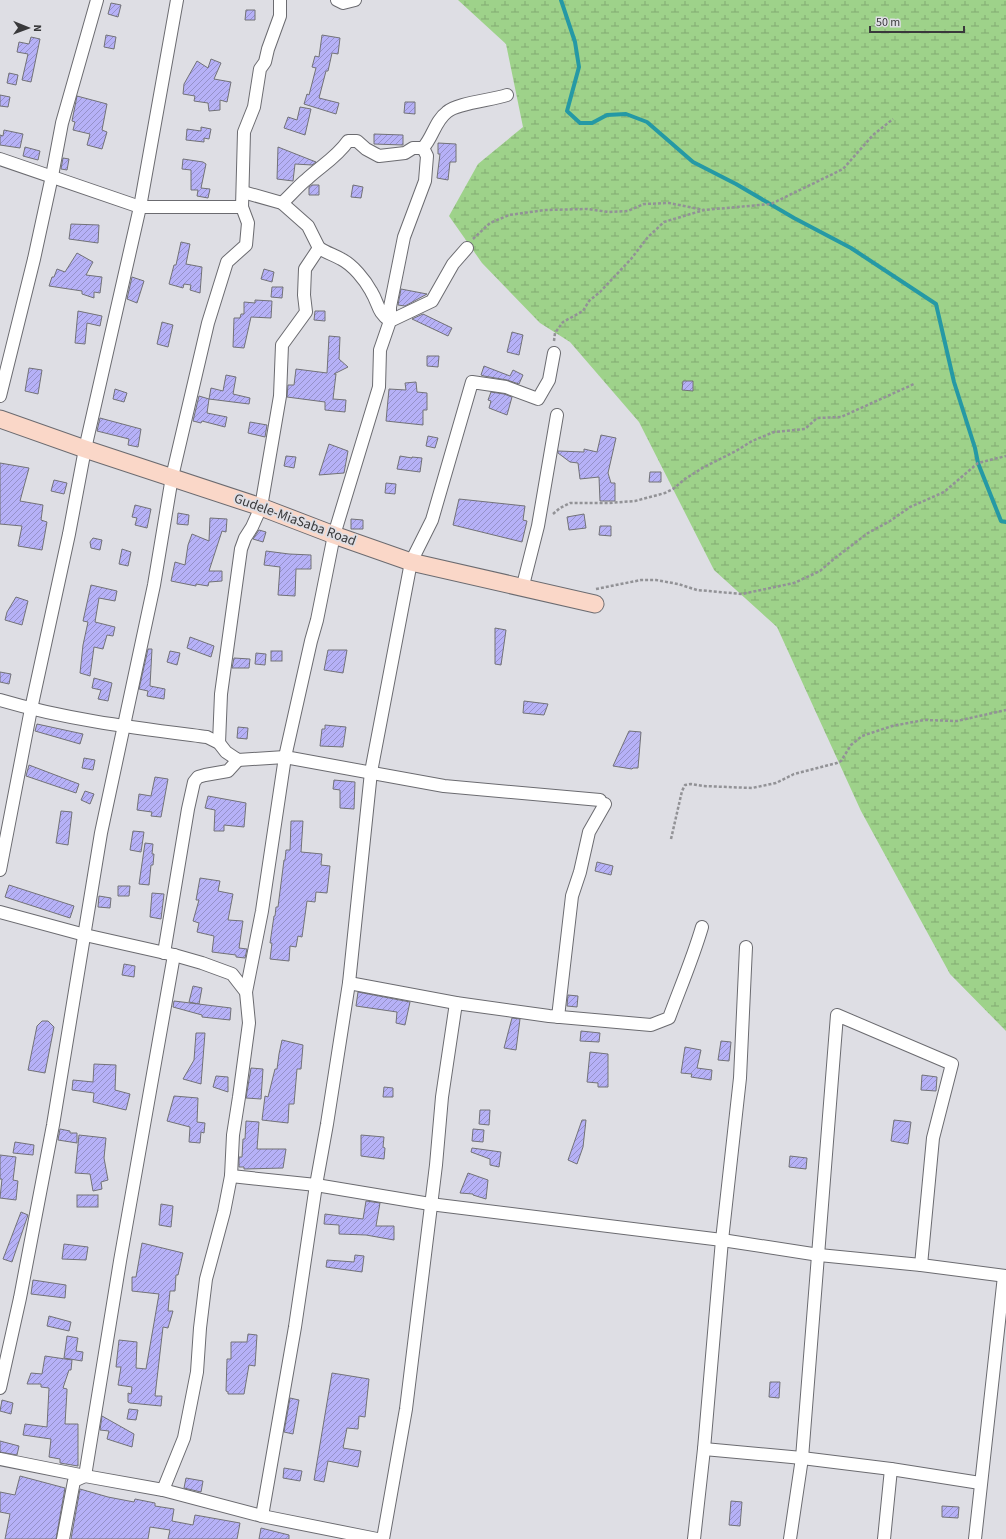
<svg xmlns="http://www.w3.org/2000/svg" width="1006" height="1539" font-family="'Source Sans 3',sans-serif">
<defs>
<pattern id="wetland-marsh" width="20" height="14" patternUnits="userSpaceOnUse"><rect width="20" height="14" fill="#9ed28a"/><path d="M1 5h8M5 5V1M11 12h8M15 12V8" fill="none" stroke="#82ab72"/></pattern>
<pattern id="building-hatch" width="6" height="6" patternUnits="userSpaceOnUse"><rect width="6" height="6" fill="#b6b1f7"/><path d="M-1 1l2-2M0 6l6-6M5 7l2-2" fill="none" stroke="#9591c9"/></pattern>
</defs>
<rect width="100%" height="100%" fill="#dedee4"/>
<polygon fill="url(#wetland-marsh)" points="458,0 1006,0 1006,1031 950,974 861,811 777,627 714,570 639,422 570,342 540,323 482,263 449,216 478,164 523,127 506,44"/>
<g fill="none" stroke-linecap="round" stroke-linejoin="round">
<polyline stroke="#2599a5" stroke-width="4" points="561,0 575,42 579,67 567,111 580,123 592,123 607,115 626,114 647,122 693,162 736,184 794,218 851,248 936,304 954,382 975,448 978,463 1001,521 1006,522"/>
</g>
<g fill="url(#building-hatch)" stroke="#727277">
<polygon points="111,3 121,5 118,17 108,14"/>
<polygon points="246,10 255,10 255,20 245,20"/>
<polygon points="106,35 116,37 114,49 104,47"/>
<polygon points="322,35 340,38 338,54 332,53 328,71 326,71 319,98 339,103 336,114 304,104 307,94 309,95 316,68 312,67 315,56 319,57"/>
<polygon points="31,37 40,39 31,82 22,80 28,54 17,52 19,42 29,44"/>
<polygon points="211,59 221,63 214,79 231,82 227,102 220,100 220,110 209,111 208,103 194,101 195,96 183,94 184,84 197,61 208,68"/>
<polygon points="9,73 18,75 16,85 7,83"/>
<polygon points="0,95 10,97 8,107 0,106"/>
<polygon points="77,96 107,104 102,130 107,132 102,149 87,145 90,134 73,130 75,122 72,121"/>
<polygon points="405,102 415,102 415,114 404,113"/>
<polygon points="300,107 311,109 305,135 284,128 288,117 297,120"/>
<polygon points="201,127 211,129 209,139 204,138 204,142 186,140 187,129 201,131"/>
<polygon points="4,130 23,134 20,148 0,145 0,135 3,136"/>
<polygon points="374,134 403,135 403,145 374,144"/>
<polygon points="438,143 456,144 456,162 450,162 448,180 437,178 440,154 438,154"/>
<polygon points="25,147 40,151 38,160 23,156"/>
<polygon points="278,147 316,162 312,165 295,164 293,181 277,179"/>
<polygon points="63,158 69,159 67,170 61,169"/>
<polygon points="183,159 203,162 206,164 201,188 210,189 208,198 197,196 198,190 191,190 191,170 182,169"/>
<polygon points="312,185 319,185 319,195 309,195 309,187"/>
<polygon points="353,185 363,187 361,198 351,197"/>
<polygon points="71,224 99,225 98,243 69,239"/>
<polygon points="181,242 190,244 186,264 202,267 200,293 190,290 191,285 184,284 183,288 169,284 174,265 176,265"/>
<polygon points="77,253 93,262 86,275 102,277 100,293 94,292 94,298 82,294 82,291 49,286 52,277 54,277 57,269 65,272"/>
<polygon points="264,269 274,272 272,282 261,279"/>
<polygon points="132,277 144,281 137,303 127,299"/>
<polygon points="272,287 283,287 282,298 271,297"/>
<polygon points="401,289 427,294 405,306 398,305"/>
<polygon points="255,300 272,301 271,318 251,317 244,348 233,347 234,318 240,318 241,314 244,314 244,302 255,303"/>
<polygon points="78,311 102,316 100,326 87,323 85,344 75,343"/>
<polygon points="315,311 325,311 325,321 314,320"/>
<polygon points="423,314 452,328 448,336 412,319"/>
<polygon points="162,322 173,325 168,347 157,344"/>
<polygon points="512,332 523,335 519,355 507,352"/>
<polygon points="329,336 340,337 339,359 348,367 334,374 336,374 333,399 346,400 345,412 325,410 325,402 287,397 288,385 294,385 296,369 327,373"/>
<polygon points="427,356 439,356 438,367 427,366"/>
<polygon points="484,366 510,376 513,370 523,375 519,384 507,380 484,376 481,375"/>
<polygon points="29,368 42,370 38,394 25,391"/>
<polygon points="226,375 236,377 233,394 250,398 249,404 209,399 207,413 227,417 225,427 202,421 201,423 193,421 199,396 209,399 211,388 223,391"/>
<polygon points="683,381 693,381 693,391 682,390"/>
<polygon points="416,382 417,392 427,393 427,410 423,410 423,425 386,421 389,389 406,390 405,383"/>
<polygon points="115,389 127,393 124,402 113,399"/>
<polygon points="491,392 504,394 512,397 507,415 489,408 491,401 488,400"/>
<polygon points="100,418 141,429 138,447 128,445 129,439 97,431"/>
<polygon points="250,422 267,425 265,437 248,433"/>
<polygon points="601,435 616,438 608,473 611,483 615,483 615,501 600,501 599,477 580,479 578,463 570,462 558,453 558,451 584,452 584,449 597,452"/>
<polygon points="428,436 438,438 435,448 426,446"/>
<polygon points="329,444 348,451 344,473 319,475"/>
<polygon points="286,456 296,457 294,468 284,466"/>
<polygon points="400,456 412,458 412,457 422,458 420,472 397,469"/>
<polygon points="0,463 29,468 20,501 43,505 41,520 47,522 42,550 18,546 22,526 0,524"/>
<polygon points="650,472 661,472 661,482 649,482"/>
<polygon points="54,480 67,483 64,494 51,491"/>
<polygon points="386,483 396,484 395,494 385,493"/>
<polygon points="459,499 525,506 523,520 527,521 522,542 453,525"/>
<polygon points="135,505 151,509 147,528 135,525 137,518 132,517"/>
<polygon points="178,513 189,515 188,525 177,524"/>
<polygon points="584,514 586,528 569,530 567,517"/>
<polygon points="210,518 227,519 226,532 222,531 209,571 222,571 222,581 209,582 208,586 196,584 196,586 171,581 175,562 185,565 188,545 192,534 209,541"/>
<polygon points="351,519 363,520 363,529 351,529"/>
<polygon points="600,526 611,526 611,536 599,535"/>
<polygon points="259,530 266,532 263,542 253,539"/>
<polygon points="93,538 102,540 100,550 91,548 90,542"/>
<polygon points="122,549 131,552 128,566 119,564"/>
<polygon points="266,551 289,554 311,555 311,569 296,569 295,596 278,595 280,567 264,565"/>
<polygon points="91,585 117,591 115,601 99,598 95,622 115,627 113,636 107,635 103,649 94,647 90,676 80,673 83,645 88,622 83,621"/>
<polygon points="16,597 28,601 22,625 5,620 7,612"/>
<polygon points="495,628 506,630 501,665 495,664"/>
<polygon points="190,637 214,646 211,657 187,648"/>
<polygon points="148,649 152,649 150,686 165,689 164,699 147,696 148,691 139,689"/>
<polygon points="328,650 347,650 343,673 324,670"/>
<polygon points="170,651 180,653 177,665 167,662"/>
<rect x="271" y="651" width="11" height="10"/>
<polygon points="256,653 266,654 265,665 255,664"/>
<polygon points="234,658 250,659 249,668 232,668"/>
<polygon points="0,672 11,674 9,684 0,682"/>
<polygon points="94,678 112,683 108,701 98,699 101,690 92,688"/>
<polygon points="524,701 548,704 544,715 523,713"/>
<polygon points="37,724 83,734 80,744 35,731"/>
<polygon points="325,725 346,727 343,747 320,746 322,729 325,729"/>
<polygon points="238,727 248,728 247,739 237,738"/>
<polygon points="629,731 641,732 638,768 633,768 632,769 613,766"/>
<polygon points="84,758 95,760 93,770 82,768"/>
<polygon points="29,765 79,784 76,793 26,776"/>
<polygon points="155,777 168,779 161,817 151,816 152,812 137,810 139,794 151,796"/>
<polygon points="334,780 355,782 354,809 340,808 340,790 333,789"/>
<polygon points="85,791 94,794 90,804 81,800"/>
<polygon points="208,796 246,803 244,827 224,825 224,831 214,831 215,810 205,808"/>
<polygon points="61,811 72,812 68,845 56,843"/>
<polygon points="291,821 303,821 301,852 322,854 321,865 330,866 327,893 316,892 315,902 307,901 302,937 298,936 296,947 290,946 289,961 270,959 272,943 270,943 274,916 275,916 276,907 278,907 284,860 285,860 286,850 290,850"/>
<polygon points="133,831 144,832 141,852 130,850"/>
<polygon points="145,843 153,844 152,854 154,854 153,865 151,865 149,885 139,884"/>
<polygon points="597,862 613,866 611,875 595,871"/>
<polygon points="200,878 220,881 218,891 233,894 228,920 243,921 239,948 247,949 245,958 236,957 236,955 212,952 214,936 197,932 199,923 193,921 199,900 196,900"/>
<polygon points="9,885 74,906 70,918 5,897"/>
<polygon points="118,886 130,886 129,896 118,896"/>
<polygon points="152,893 164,894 161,919 150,917"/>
<polygon points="99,896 111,898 110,908 98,907"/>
<polygon points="124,964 135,966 134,977 122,975"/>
<polygon points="193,986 202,988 199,1004 189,1002"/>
<polygon points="358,992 410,1002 405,1025 396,1023 397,1012 356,1006"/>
<polygon points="568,995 578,996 577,1007 567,1006"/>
<polygon points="174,1001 231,1008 230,1020 202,1017 202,1015 173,1007"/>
<polygon points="512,1018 520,1019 516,1050 504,1048"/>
<polygon points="42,1021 48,1021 54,1027 45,1073 28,1070 37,1026"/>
<polygon points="581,1031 600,1033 599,1042 580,1041"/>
<polygon points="196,1033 205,1033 201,1084 183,1079 194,1060"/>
<polygon points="282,1040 303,1045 301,1069 297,1069 294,1104 289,1104 288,1123 262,1120 265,1096 268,1097 275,1069 277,1069 279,1054"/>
<polygon points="721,1041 731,1042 729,1061 718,1060"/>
<polygon points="685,1047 701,1050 697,1068 712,1070 711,1080 691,1077 692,1074 681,1073"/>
<polygon points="590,1052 608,1054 608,1087 598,1087 598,1083 587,1082"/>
<polygon points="94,1064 116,1065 115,1090 130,1094 126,1110 93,1102 94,1093 72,1090 73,1080 93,1082"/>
<polygon points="251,1068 263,1069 261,1099 246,1098"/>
<polygon points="922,1075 937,1077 936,1091 921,1090"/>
<polygon points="216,1076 228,1077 228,1092 213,1087"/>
<polygon points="384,1087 393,1088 393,1097 383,1097"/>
<polygon points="174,1096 198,1098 197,1122 205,1123 204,1133 201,1132 200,1143 189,1142 190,1127 167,1121"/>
<polygon points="480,1110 490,1110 489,1125 479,1124"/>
<polygon points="582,1120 586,1120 583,1147 577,1164 568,1160"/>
<polygon points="894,1120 911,1122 908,1144 891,1141"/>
<polygon points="246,1121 259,1122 257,1149 286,1149 283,1168 244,1169 244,1167 239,1167 239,1157 242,1157 243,1139 245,1139"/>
<polygon points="60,1129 70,1131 70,1133 77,1133 77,1143 58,1140"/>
<polygon points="473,1129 484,1130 483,1142 472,1141"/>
<polygon points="79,1135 106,1138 104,1158 108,1180 101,1182 102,1189 93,1191 90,1174 75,1173"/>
<polygon points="361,1135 384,1137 383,1147 385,1148 384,1159 361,1156"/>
<polygon points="15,1142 34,1145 33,1155 13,1153"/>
<polygon points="472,1148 501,1152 499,1167 490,1165 490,1159 471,1152"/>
<polygon points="0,1155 16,1157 13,1180 18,1181 16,1200 0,1198 2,1179 0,1179"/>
<polygon points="790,1156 807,1158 806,1169 789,1167"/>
<polygon points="468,1173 488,1180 486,1199 473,1195 473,1194 460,1193"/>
<rect x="77" y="1195" width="21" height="12"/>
<polygon points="366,1201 380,1203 376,1226 394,1226 394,1240 366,1235 339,1234 339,1225 324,1224 325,1214 363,1219"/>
<polygon points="161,1204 173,1206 171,1227 159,1225"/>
<polygon points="21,1212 28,1215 12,1262 3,1259"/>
<polygon points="142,1243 183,1253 178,1275 176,1275 175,1291 170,1291 168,1311 173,1311 168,1328 163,1327 155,1396 162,1396 161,1406 130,1403 128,1402 128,1393 131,1394 132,1387 118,1385 121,1367 116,1367 119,1340 137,1342 136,1368 146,1369 159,1294 132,1291 132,1277 136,1277"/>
<polygon points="64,1244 88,1247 86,1260 62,1259"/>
<polygon points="355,1255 364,1256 362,1272 326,1267 327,1260 354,1262"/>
<polygon points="33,1280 66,1285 65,1298 31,1294"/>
<polygon points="49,1316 71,1322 69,1331 47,1326"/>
<polygon points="248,1334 257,1335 255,1366 249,1365 244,1394 228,1394 228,1392 226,1391 227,1359 231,1359 231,1342 247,1342"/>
<polygon points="67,1336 78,1338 76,1351 83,1352 82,1361 64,1358"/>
<polygon points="45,1356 72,1360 71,1370 69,1370 63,1388 67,1389 67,1391 65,1424 78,1424 78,1466 60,1463 60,1459 49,1457 51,1439 23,1435 25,1424 47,1427 49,1388 41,1387 41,1384 27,1384 31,1373 42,1374"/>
<polygon points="332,1373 369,1379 365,1417 359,1416 358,1429 347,1428 343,1448 361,1451 358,1467 328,1461 324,1482 314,1480"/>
<polygon points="770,1382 780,1382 779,1398 769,1397"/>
<polygon points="290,1398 299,1400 293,1434 284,1432"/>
<polygon points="2,1400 13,1403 11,1414 0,1411"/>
<polygon points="129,1409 138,1410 136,1420 127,1419"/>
<polygon points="102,1416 134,1434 132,1447 107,1439 109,1431 100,1430"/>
<polygon points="0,1441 19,1446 17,1455 0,1452"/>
<polygon points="284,1468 302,1471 300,1481 283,1478"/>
<polygon points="20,1476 65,1488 56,1539 5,1539 10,1514 0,1512 0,1492 15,1495"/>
<polygon points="186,1478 203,1481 201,1492 184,1488"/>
<polygon points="80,1489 108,1497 134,1502 135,1499 155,1503 155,1506 174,1509 172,1521 193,1525 195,1515 240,1523 237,1539 168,1539 170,1530 150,1527 148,1539 71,1539"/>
<polygon points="731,1501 742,1502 740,1526 729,1525"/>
<polygon points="942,1506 959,1507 958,1518 942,1517"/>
<polygon points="261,1528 289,1535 289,1539 259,1539"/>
</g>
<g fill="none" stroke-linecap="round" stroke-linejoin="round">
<g stroke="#6b6b70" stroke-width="14">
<g id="street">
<polyline points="337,0 343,3 355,0"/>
<polyline points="0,159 140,207 242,207"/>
<path d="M282 203C291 195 298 186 307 179 321 166 337 157 348 141H357L366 149 379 156 405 153 413 148H423C433 137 435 121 447 112 456 103 493 100 507 95"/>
<path d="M319 248C327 253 334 255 341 259 353 265 365 280 371 291 379 304 377 312 390 321V307L404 237 425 181 427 156 423 148"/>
<polyline points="0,396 34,259 52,176 62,123 97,0"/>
<polyline points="522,589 538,526 557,415"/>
<path d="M0 700C67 720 137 728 207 737L219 743 226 752 238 760 285 757 444 786 600 800"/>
<polyline points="219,743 221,694 241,549 245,538 252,527 261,507 280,396 282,345 306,312 304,295 305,269 319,248 308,226 282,203 243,192"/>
<polyline points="0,870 31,709 69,534 85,449 140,207 177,0"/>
<polyline points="0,912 85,935 174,955 202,963 232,974 246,992 249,1023 239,1097 233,1135 231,1176 224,1212 206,1279 200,1328 197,1372 184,1438 163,1490"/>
<polyline points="164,953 188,809 194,782 198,777 205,775 228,771 238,760"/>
<path d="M349 983 456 1003 549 1016 651 1025 669 1018C680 988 693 958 702 927"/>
<polyline points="246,992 262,911 285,757 311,641 317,620 334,535 379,387 380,350 390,321 432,301 453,264 467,248"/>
<polyline points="558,1017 572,896 580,872 589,832 605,804"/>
<polyline points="231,1176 316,1185 430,1204 722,1240 819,1255 921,1265 1006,1276"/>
<polyline points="0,1388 20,1298 53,1125 101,833 154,585 172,477 208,323 227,262 246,245 248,223 242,207 244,132 254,107 260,69 265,62 268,49 280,16 280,0"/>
<polyline points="704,1449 802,1458 891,1469 980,1483"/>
<polyline points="0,1459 85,1476 163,1490 262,1516 377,1539"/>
<polyline points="262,1516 295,1327 316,1185 327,1124 349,983 371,772 411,562 432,520 472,382 506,387 538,399 549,380 554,353"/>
<polyline points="63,1539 74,1481 85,1476 120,1261 174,955"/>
<polyline points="383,1539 406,1409 436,1165 442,1097 456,1003"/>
<polyline points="694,1539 704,1449 722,1240 740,1078 746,947"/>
<polyline points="790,1539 802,1458 837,1015 952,1064 933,1138 921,1265"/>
<polyline points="884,1539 891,1469"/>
<polyline points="975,1539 1004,1276"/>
</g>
</g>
<g stroke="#6b6b70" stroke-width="19">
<polyline id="secondary" points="0,419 85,449 261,507 334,535 411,562 595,604"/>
</g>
<g stroke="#929296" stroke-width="2.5" stroke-dasharray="3 2" stroke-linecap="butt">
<polyline points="473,239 490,223 509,215 545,210 587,209 609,212 628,211 644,204 669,203 704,210"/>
<polyline points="554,341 555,333 563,322 583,311 589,301 600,292 631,259 648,237 664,222 704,210 771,204 843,169 873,135 893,119"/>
<polyline points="553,514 560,508 570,503 608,503 635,501 665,493 673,489 685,479 704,467 736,451 752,441 774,432 805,429 817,418 841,417 914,384"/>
<polyline points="596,589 641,580 656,580 678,584 697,590 742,594 794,583 820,571 835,558 868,533 890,521 910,507 944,492 978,463 1006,456"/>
<polyline points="671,839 682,791 685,785 691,784 703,786 752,788 776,783 794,774 837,763 841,761 851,745 862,736 892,726 924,720 957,721 1006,710"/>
</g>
<use href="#street" stroke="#fff" stroke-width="12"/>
<use href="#secondary" stroke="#fad7c8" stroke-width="17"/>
</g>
<g text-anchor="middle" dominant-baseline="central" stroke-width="3.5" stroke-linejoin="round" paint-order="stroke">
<g font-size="14" fill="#39393b" stroke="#dedee4">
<text transform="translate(295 520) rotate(20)">Gudele-MiaSaba Road</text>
</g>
</g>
<g transform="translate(28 28) rotate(91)" stroke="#dedee4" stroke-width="3" paint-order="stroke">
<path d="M0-3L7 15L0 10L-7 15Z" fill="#39393b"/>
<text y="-6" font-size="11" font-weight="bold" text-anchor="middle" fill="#39393b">N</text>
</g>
<path d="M870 26v6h94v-6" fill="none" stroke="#39393b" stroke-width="2"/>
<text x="876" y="26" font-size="12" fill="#39393b" stroke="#dedee4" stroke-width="3" paint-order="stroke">50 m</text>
</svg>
